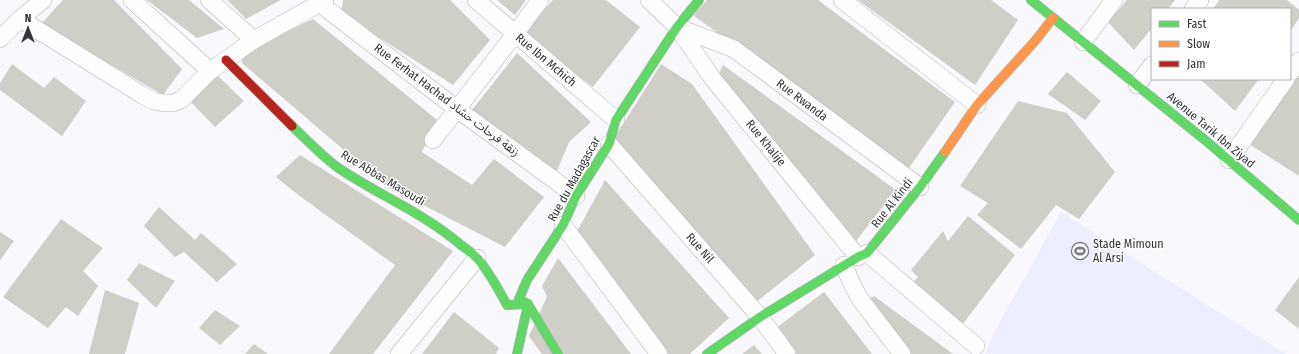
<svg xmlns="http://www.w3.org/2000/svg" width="1299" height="354" font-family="'Fira Sans Condensed','Noto Sans Arabic',sans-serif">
<rect width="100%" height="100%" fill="#f8f8fd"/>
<polygon fill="#ecedfe" points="1061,212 1183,290 1286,354 985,354 993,335"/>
<g fill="#cfcfc8">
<polygon points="63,0 114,0 182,69 163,95 41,24"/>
<polygon points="147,0 189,0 224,29 197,38"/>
<polygon points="227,0 281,0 246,19"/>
<polygon points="343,0 450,0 490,40 453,85 341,13"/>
<polygon points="497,0 526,0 515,15"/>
<polygon points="553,0 606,0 640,27 593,87 522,33"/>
<polygon points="707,0 818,0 955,102 906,172 693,15"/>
<polygon points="858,0 991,0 1018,20 975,85"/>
<polygon points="1127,0 1175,0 1168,9 1152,9 1152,28 1134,50 1108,22"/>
<polygon points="1219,0 1287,0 1299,10 1299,18 1290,32 1290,9 1213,9"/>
<polygon points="313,19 437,120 422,152 472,185 494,159 544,197 505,247 386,186 242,63 243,51"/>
<polygon points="517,53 591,122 569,142 557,171 468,115"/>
<polygon points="12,64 44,88 54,77 86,101 62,136 0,90 0,83"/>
<polygon points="661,64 692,84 815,255 750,307 613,140"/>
<polygon points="723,65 896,190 856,241 717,78"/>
<polygon points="1067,72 1101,101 1085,120 1048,94"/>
<polygon points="1299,72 1299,176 1247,143"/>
<polygon points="218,76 244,101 215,127 188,99"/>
<polygon points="1200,79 1259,79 1235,111"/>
<polygon points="1018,101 1067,113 1115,172 1079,219 1056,205 1021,249 977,215 988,203 960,186"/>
<polygon points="300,155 453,251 373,354 329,354 395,265 301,197 276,177"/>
<polygon points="605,180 729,318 690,354 654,354 574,237"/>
<polygon points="159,207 195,240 201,233 237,264 217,282 184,252 175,257 144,226"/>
<polygon points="968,216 1015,255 956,333 902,293 918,277 911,270 943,231 948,241"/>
<polygon points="61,219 103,248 83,271 98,286 78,316 66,307 48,328 3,297"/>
<polygon points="0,232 14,241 0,260"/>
<polygon points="558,258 631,354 542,354 529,336 547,297 542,286"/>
<polygon points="139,263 175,281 156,308 127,280"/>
<polygon points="1299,277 1299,329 1275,310"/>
<polygon points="105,290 139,303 125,354 89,354"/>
<polygon points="824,292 872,354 791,354 772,331"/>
<polygon points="874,296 953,354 896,354 861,305"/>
<polygon points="215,310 240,326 220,345 199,328"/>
<polygon points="454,312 499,348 496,354 422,354"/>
<polygon points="254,344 268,354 245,354"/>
<polygon points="754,345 762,354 742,354"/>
</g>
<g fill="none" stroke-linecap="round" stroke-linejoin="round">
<g stroke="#b4b4b8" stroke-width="18">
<g id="street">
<polyline points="132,0 210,71"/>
<polyline points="209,0 254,40"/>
<polyline points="476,0 616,120"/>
<polyline points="649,0 677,27 713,79 858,257"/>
<polyline points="842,0 977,105"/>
<polyline points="319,3 457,109 576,196"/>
<polyline points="1193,9 1200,0"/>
<polyline points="20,19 144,96 153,101 164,103 173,103 181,100 210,71 254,40 325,0"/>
<polyline points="677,27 734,49 920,187"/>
<polyline points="0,39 20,19 43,0"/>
<polyline points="1083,42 1114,0"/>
<polyline points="1290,73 1299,61"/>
<polyline points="1137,85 1152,65"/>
<polyline points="433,140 515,34 540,0"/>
<polyline points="609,144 760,317 787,354"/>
<polyline points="1229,160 1286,79"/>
<polyline points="563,225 659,354"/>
<polyline points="867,253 976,346"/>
<polyline points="844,265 852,284 860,299 902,354"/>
<polyline points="399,354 477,258"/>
</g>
</g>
<g stroke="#b4b4b8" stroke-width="10">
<g id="fast">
<polyline points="1031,0 1205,140 1299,220"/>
<path d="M292 126C307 140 321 155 337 167 378 195 424 213 461 245 467 249 473 254 478 259 490 273 498 289 507 305L528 304 558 354"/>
<polyline points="517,354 528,304 519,299 527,280 563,225 576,196 609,144 616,120 677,27 699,0"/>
<polyline points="707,354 760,317 858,257 867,253 920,187 945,152"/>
</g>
</g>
<g stroke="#b4b4b8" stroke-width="10">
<polyline id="slow" points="945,152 977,105 1035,41 1053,18"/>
</g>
<g stroke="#b4b4b8" stroke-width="10">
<polyline id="jam" points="226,60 292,126"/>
</g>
<use href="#street" stroke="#fefeff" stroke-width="17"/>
<use href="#fast" stroke="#63d668" stroke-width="9"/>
<use href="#slow" stroke="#ff974d" stroke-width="9"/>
<use href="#jam" stroke="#b3261e" stroke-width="9"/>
</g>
<defs>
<g id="stadium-ring" transform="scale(0.9)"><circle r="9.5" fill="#fff" stroke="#79797e" stroke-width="1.5"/><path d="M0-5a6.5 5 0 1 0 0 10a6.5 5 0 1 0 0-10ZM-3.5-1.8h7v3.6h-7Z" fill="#79797e"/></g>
</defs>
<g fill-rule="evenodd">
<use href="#stadium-ring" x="1080" y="251"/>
</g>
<g text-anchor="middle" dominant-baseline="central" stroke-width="3" stroke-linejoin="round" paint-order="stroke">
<g font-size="12" fill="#343439" stroke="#fff">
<text transform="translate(546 60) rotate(40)">Rue Ibn Mchich</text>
<text transform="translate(447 100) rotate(37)">Rue Ferhat Hachad زنقة فرحات حشاد</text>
<text transform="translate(802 100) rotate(37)">Rue Rwanda</text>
<text transform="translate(1211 130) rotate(40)">Avenue Tarik Ibn Ziyad</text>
<text transform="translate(766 143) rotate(51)">Rue Khalije</text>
<text transform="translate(383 178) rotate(31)">Rue Abbas Masoudi</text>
<text transform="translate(574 179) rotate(-61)">Rue du Madagascar</text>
<text transform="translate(892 203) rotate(-52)">Rue Al Kindi</text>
<text transform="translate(700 248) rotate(49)">Rue Nil</text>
</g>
<g font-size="12" fill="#343439" stroke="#fff" text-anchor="start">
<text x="1093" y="244">Stade Mimoun<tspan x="1093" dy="14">Al Arsi</tspan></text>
</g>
</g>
<rect x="1151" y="8" width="140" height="72" fill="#ffffff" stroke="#aeaeb0"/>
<rect x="1159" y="21" width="20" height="6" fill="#63d668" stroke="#aeaeb0"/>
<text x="1187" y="28" font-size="12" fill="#343439">Fast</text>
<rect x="1159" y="41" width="20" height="6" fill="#ff974d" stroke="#aeaeb0"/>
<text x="1187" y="48" font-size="12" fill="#343439">Slow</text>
<rect x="1159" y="61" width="20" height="6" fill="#b3261e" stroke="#aeaeb0"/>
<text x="1187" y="68" font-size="12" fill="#343439">Jam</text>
<g transform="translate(28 28)" stroke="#ffffff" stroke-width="3" paint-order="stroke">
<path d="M0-3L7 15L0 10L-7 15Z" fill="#343439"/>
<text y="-6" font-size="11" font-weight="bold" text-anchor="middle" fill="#343439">N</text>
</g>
</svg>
